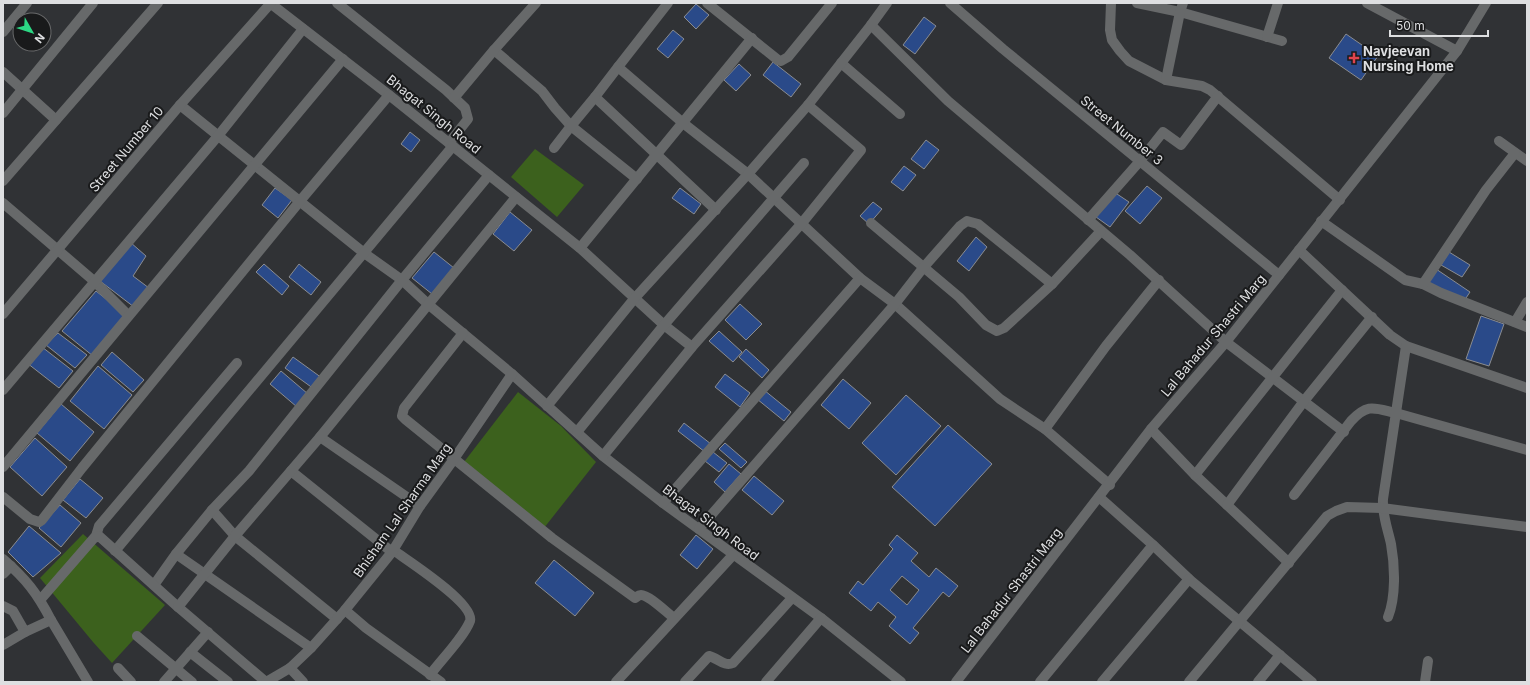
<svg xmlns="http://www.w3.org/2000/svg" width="1530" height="685" font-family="Inter,sans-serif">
<rect width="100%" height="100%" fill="#303235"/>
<g fill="#3c611d">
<polygon points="535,149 584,185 557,217 511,177"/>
<polygon points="518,392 561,426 596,462 544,528 464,462"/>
<polygon points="83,534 165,605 112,663 93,642 40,578"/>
</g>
<g fill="#2a4a89" stroke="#8a8c90" fill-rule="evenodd">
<polygon points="696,4 709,15 696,29 684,17"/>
<polygon points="924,17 936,26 915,54 903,45"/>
<polygon points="673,30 684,39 668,58 657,49"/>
<polygon points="1346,34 1378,56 1361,80 1329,58"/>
<polygon points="773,62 801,84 791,97 763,75"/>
<polygon points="739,64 751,75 736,91 724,80"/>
<polygon points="410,132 420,140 411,152 401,144"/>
<polygon points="926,140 939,150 924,169 911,159"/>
<polygon points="904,166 916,175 903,191 891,182"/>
<polygon points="1147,186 1162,198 1140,224 1125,211"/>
<polygon points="275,188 292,200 278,218 262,205"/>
<polygon points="680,188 701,204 694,214 672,198"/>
<polygon points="1114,192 1129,202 1110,227 1096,217"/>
<polygon points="873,202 882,209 869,224 860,216"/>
<polygon points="510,212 532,230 514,251 493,234"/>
<polygon points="976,237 987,247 969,271 957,261"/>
<polygon points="130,242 146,256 133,276 149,288 134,307 100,281"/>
<polygon points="434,252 454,268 432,294 412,278"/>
<polygon points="1449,252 1470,265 1462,277 1441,265"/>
<polygon points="264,264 289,286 282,295 256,272"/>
<polygon points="299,264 321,282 311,295 289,277"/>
<polygon points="1436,269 1470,292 1464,301 1428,284"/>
<polygon points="96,291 126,315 93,356 62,331"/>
<polygon points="740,304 762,324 746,340 725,320"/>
<polygon points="1481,316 1504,324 1489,366 1466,359"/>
<polygon points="719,331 742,352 733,362 709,341"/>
<polygon points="58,333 87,355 75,368 46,345"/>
<polygon points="42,347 73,371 59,388 27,363"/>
<polygon points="746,349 769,370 762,378 739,357"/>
<polygon points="112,352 144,380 133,392 101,365"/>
<polygon points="293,357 322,378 314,389 285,368"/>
<polygon points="98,366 132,395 104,429 70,401"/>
<polygon points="281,371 308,394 297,407 270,384"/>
<polygon points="725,374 750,393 740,407 715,387"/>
<polygon points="843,379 871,403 849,429 821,405"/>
<polygon points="764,390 791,412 784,421 757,399"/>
<polygon points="906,395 941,426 896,475 862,443"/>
<polygon points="61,404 94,432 70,461 37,433"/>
<polygon points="684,423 711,444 705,452 678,431"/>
<polygon points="948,425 992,464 935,526 892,487"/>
<polygon points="35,438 67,467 42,496 10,467"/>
<polygon points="725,443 747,462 741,468 719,449"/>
<polygon points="713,452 727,463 719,472 705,461"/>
<polygon points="729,464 741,474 725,492 714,482"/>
<polygon points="754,476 784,501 772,515 742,490"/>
<polygon points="80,479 103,498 86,518 63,500"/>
<polygon points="60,505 81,523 61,547 39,528"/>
<polygon points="29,526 61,553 33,577 8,552"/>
<polygon points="696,535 713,549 697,569 680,555"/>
<path d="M897 535 918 553 911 561 929 577 936 568 958 586 949 597 943 592 913 628 919 633 910 644 889 626 896 617 878 602 871 611 849 593 858 581 863 585 893 549 889 545ZM902 576 919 590 907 605 890 590Z"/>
<polygon points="554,560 594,593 575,616 535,583"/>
</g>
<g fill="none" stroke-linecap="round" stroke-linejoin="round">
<g stroke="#67696a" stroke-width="10">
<polyline points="270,3 389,95 580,248 664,325 692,347"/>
<polyline points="337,3 446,90 465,108 468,119 449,143"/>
<polyline points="668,3 618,67 683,123 748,174 860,278 895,304 1000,399 1045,429 1110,485"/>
<polyline points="707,3 778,60 781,61 788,57 832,3"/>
<polyline points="950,3 1003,49 1279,275"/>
<polyline points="1111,3 1110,30 1112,40 1120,51 1129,61 1166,80 1202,86 1210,90 1340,200"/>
<polyline points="1137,3 1180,12 1282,41"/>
<polyline points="1367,3 1457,51"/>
<polyline points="871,25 948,101 1130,255 1226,342 1344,432"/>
<polyline points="3,32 27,3"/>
<polyline points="1267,37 1278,3"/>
<polyline points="494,50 542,91 555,108 571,126 554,148"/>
<polyline points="841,63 900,114"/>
<polyline points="618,67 595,97 716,210"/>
<polyline points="3,72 56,120"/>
<polyline points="1166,80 1180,12 1183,3"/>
<polyline points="595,97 571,126 637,179"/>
<polyline points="454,98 494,50 536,3"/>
<polyline points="180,105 364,253 402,280 429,305 512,374 603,456 663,503 821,618 901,682"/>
<polyline points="3,113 93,3"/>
<polyline points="1499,141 1527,161"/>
<polyline points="3,181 158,3"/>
<polyline points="3,203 94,281 128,315"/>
<polyline points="1088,220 1140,161 1163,132 1181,145 1218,96"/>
<polyline points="1321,221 1405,280 1423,284 1441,293 1527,327"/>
<polyline points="871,223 959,297 986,325 997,331 1004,328 1052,284 1101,231"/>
<polyline points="580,248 752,38"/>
<polyline points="1299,250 1390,335 1406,346 1527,388"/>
<polyline points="1423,284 1486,190 1515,153"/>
<polyline points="3,314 180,105 271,3"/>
<polyline points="1515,322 1527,302"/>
<path d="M463 333 404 408 402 416 405 419 552 538 635 598C637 597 638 595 641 595 649 595 667 613 674 618"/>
<polyline points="3,390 218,136 303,29"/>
<polyline points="547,406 634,299 748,174 808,105 871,25 887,3"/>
<polyline points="1045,429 1106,346 1159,280"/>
<polyline points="1151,429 1195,475 1289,563"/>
<polyline points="577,432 664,325 804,163"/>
<polyline points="320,437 420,506"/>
<polyline points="603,456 692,347 802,223 861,150 808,105"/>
<polyline points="3,467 343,59"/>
<path d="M291 471 392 552H396C410 562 475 604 470 621 464 637 441 660 430 675"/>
<polyline points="1195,475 1342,290"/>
<path d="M1294 495 1351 421C1368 403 1374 408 1396 413L1527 450"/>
<polyline points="3,497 30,519 39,522 42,520 82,468 300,201 389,95"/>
<polyline points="1099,497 1153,545 1189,579 1312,682"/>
<polyline points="663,503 860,278"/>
<polyline points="1227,505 1304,401 1372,317"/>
<polyline points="212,510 235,536 337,619"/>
<polyline points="699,529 895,304 923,268 960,226 967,221 978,224 1052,284"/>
<polyline points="96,536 99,526 237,363"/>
<polyline points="115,551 453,146"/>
<polyline points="176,554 311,648"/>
<path d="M3 559C26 579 37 593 51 620"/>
<polyline points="3,574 11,566"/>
<polyline points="154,585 176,554 212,510 249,471 402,280 489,175"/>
<polyline points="41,599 94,538 99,536 178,607 266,682"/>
<polyline points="3,606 13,611 25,632 51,620 88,682"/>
<polyline points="178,607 235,536 320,437 516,197"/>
<polyline points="345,610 366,628 441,682"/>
<path d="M1388 617C1396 597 1395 566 1391 544 1388 530 1382 515 1383 499L1406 346"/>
<polyline points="137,636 192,682"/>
<polyline points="3,645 25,632"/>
<polyline points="190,652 228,682"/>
<polyline points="118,668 131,682"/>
<polyline points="290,668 303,682"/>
<polyline points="164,682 208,632"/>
<polyline points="266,682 290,668 311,648 345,610 392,552 420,506 454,459 512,374"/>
<polyline points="616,682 733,555"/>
<path d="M685 682 709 656C718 658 724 667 733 663L792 598"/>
<polyline points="766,682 821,618"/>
<polyline points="956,682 1151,429 1226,342 1457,51 1486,3"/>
<polyline points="1040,682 1153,545"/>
<polyline points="1102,682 1189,579"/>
<polyline points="1189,682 1327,516 1336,511 1347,507 1382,508 1527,527"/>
<polyline points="1258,682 1280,655"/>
<polyline points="1425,682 1428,661"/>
</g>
</g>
<path fill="#e0444e" stroke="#191a1b" stroke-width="1.5" d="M1352 52h4v4h4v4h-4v4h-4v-4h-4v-4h4z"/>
<g text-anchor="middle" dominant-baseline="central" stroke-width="4" stroke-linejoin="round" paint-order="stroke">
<g font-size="13" font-weight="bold" fill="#dedfe1" stroke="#191a1b" text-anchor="start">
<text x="1363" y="51">Navjeevan<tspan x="1363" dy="15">Nursing Home</tspan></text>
</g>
<g font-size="13" fill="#dedfe1" stroke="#191a1b">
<text transform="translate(434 114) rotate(39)">Bhagat Singh Road</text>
<text transform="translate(1122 130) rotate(39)">Street Number 3</text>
<text transform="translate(126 149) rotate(-50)">Street Number 10</text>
<text transform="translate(1213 335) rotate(-50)">Lal Bahadur Shastri Marg</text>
<text transform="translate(402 510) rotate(-55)">Bhisham Lal Sharma Marg</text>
<text transform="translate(711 522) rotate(37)">Bhagat Singh Road</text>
<text transform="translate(1011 590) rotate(-52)">Lal Bahadur Shastri Marg</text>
</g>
</g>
<rect width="1530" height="685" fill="none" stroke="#dedfe1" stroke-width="8"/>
<g transform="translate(32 32) rotate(129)"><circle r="19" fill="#191a1b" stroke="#68696a"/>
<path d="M0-3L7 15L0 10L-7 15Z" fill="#2cd884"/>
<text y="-6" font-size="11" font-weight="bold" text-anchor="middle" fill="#dedfe1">N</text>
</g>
<path d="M1390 30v6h98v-6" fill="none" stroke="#dedfe1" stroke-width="2"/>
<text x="1396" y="30" font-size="12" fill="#dedfe1" stroke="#191a1b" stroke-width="3" paint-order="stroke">50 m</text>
</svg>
